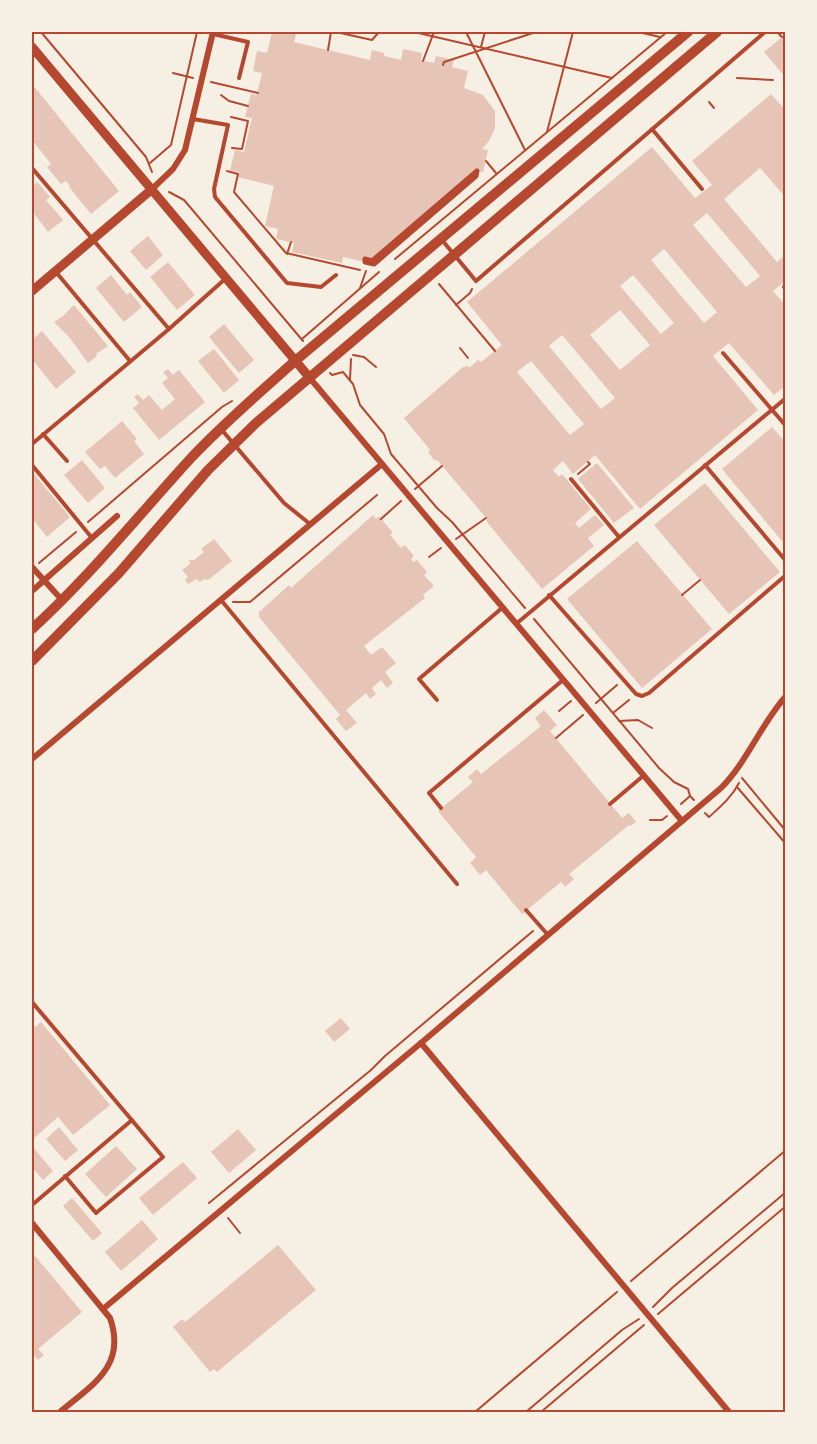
<svg xmlns="http://www.w3.org/2000/svg" width="817" height="1444" font-family="Poppins,sans-serif">
<rect width="100%" height="100%" fill="#f6efe4"/>
<g fill="#e6c5b7" fill-rule="evenodd">
<polygon points="272,32 296,34 294,42 370,60 372,50 384,53 384,56 401,60 403,49 422,53 421,60 434,63 436,56 454,60 452,67 468,71 464,88 483,95 495,111 495,128 489,141 482,149 488,150 483,172 477,171 374,264 343,257 342,263 292,252 294,243 276,239 278,229 265,226 274,186 238,177 239,172 230,170 235,150 244,152 252,118 245,117 251,94 257,95 262,73 253,71 257,51 267,53"/>
<polygon points="786,34 786,78 764,52"/>
<polygon points="32,84 119,191 91,214 69,187 70,186 66,181 61,184 47,167 51,164 32,140"/>
<path d="M771 94 786 111V198L760 168 724 199 777 262 786 254V280L773 291 786 306V385L774 395 729 343 713 356 758 410 640 509 595 455 573 474 563 461 553 470 559 477 562 474 591 509 575 523 579 528 595 515 604 525 588 538 594 546 542 589 487 522V519L438 461 434 460 428 452 430 450 404 418 463 367 468 366 469 368 478 360 481 362 502 345 467 302 652 147 695 198 712 185 692 161ZM707 213 760 276 746 287 693 225ZM664 249 717 312 704 323 651 260ZM633 275 674 323 661 334 620 286ZM620 310 650 345 620 370 590 335ZM562 335 615 398 601 409 549 346ZM531 361 584 424 570 435 517 372Z"/>
<polygon points="37,182 50,197 46,200 63,220 48,232 32,211 32,187"/>
<polygon points="148,236 163,255 146,270 130,251"/>
<polygon points="168,262 195,295 177,310 150,277"/>
<polygon points="111,275 127,295 130,292 142,307 124,322 96,288"/>
<polygon points="74,305 108,346 96,354 97,356 88,363 69,337 54,322 63,316"/>
<polygon points="224,324 254,360 239,373 209,337"/>
<polygon points="42,331 76,372 56,389 32,359 32,340"/>
<polygon points="214,349 239,380 224,393 198,361"/>
<polygon points="168,369 173,375 179,370 205,402 159,440 133,408 139,403 134,397 138,394 143,400 149,395 162,410 175,399 162,383 168,378 163,372"/>
<polygon points="122,421 137,439 134,441 144,454 115,478 105,466 100,469 85,452"/>
<polygon points="772,427 786,443 786,546 722,469"/>
<polygon points="82,460 105,488 88,503 64,475"/>
<polygon points="597,463 634,508 614,523 578,479"/>
<polygon points="33,473 70,517 47,537 32,518 32,475"/>
<polygon points="705,483 780,572 729,614 654,525"/>
<polygon points="373,515 376,519 379,516 393,533 390,535 401,548 405,545 414,556 411,559 413,562 417,560 427,572 424,575 434,586 423,595 425,598 364,646 371,655 382,647 396,663 385,672 393,683 387,688 381,680 372,688 376,694 370,699 366,693 346,710 357,723 346,731 336,719 340,715 259,617 259,612 277,596 289,585 291,588"/>
<polygon points="214,539 232,561 208,580 204,579 200,582 197,579 188,584 185,580 188,577 182,570 190,564 189,560 194,560 204,552 201,549"/>
<polygon points="637,541 712,629 642,688 567,599"/>
<polygon points="544,710 557,725 550,731 622,818 629,813 636,822 630,826 629,825 569,874 574,879 565,887 561,882 522,914 486,870 480,875 470,863 476,857 438,811 473,782 468,777 477,769 481,774 541,726 535,718"/>
<polygon points="341,1018 350,1029 334,1042 325,1031"/>
<polygon points="41,1022 110,1105 73,1135 58,1117 32,1140 32,1023 35,1027"/>
<polygon points="59,1127 78,1150 65,1161 46,1139"/>
<polygon points="238,1129 256,1150 229,1173 211,1152"/>
<polygon points="32,1146 53,1171 43,1180 32,1167"/>
<polygon points="116,1146 137,1169 106,1197 85,1174"/>
<polygon points="183,1162 197,1178 153,1215 139,1198"/>
<polygon points="72,1198 102,1233 93,1241 63,1206"/>
<polygon points="142,1220 158,1239 121,1271 105,1252"/>
<polygon points="278,1245 316,1290 217,1372 214,1369 210,1372 173,1327 182,1319 185,1322"/>
<polygon points="35,1256 82,1312 38,1349 44,1355 38,1360 33,1354 32,1356 32,1259"/>
</g>
<g fill="none" stroke-linecap="round" stroke-linejoin="round">
<g stroke="#b5482f" stroke-width="2">
<polyline points="41,32 146,157 152,172"/>
<polyline points="336,32 372,40 379,32"/>
<polyline points="414,32 612,78"/>
<polyline points="466,32 525,150"/>
<polyline points="638,32 660,37"/>
<polyline points="777,32 782,37"/>
<polyline points="481,47 485,32"/>
<polyline points="328,50 331,32"/>
<polyline points="423,61 434,32"/>
<polyline points="443,65 444,62 536,32"/>
<polyline points="173,73 193,78"/>
<polyline points="737,78 773,80"/>
<polyline points="211,82 258,93"/>
<polyline points="221,95 229,101 248,106"/>
<polyline points="709,102 714,108"/>
<polyline points="231,117 248,121 242,149 232,148"/>
<polyline points="547,132 573,32"/>
<polyline points="486,161 496,173"/>
<polyline points="150,163 171,145 197,32"/>
<polyline points="227,171 238,174 234,192 286,253 360,270"/>
<polyline points="169,192 184,200 190,207 303,341"/>
<polyline points="287,254 291,242"/>
<polyline points="395,259 667,32"/>
<polyline points="439,284 495,351"/>
<polyline points="360,288 366,271"/>
<polyline points="456,305 470,293 472,289"/>
<polyline points="302,339 379,272"/>
<polyline points="460,348 468,358"/>
<polyline points="353,355 364,357 376,367"/>
<polyline points="330,373 332,375 343,372 353,384 360,405 384,434 391,454 437,508 452,522 525,608"/>
<polyline points="350,380 351,359"/>
<polyline points="578,474 590,464 588,462"/>
<polyline points="415,489 442,466"/>
<polyline points="381,519 401,501"/>
<polyline points="88,522 222,407 232,401"/>
<polyline points="456,539 486,518"/>
<polyline points="429,557 441,548"/>
<polyline points="39,563 76,532"/>
<polyline points="682,595 700,580"/>
<polyline points="233,602 250,602 377,495"/>
<polyline points="534,619 659,768 674,782 688,789 690,796"/>
<polyline points="596,703 617,685"/>
<polyline points="559,711 571,701"/>
<polyline points="613,713 629,700"/>
<polyline points="619,721 638,720 652,728"/>
<polyline points="556,738 583,715"/>
<polyline points="742,778 786,831"/>
<polyline points="737,787 786,844"/>
<polyline points="681,804 690,796 694,800"/>
<path d="M705 813 709 817C720 807 732 797 739 783"/>
<polyline points="650,820 662,820 667,816"/>
<polyline points="209,1203 371,1070 385,1056 533,931"/>
<polyline points="228,1218 240,1233"/>
<polyline points="631,1281 786,1150"/>
<polyline points="653,1307 672,1288 786,1192"/>
<polyline points="658,1314 786,1206"/>
<polyline points="475,1412 617,1292"/>
<polyline points="526,1412 622,1330 639,1319"/>
<polyline points="541,1412 644,1325"/>
</g>
<g stroke="#b5482f" stroke-width="4">
<polyline points="213,34 248,42 239,78"/>
<polyline points="193,119 228,125 214,189 215,197 287,283 321,287 336,275"/>
<polyline points="652,129 702,189"/>
<polyline points="32,168 169,329"/>
<polyline points="442,240 476,281 765,32"/>
<polyline points="56,272 130,361"/>
<polyline points="784,287 786,289"/>
<polyline points="723,353 786,426"/>
<polyline points="221,429 284,503 310,524"/>
<polyline points="43,434 67,461"/>
<polyline points="32,444 169,329 225,279"/>
<polyline points="32,465 92,538"/>
<polyline points="705,465 786,561"/>
<polyline points="571,479 619,537"/>
<polyline points="549,595 636,694 642,696 649,693 786,575"/>
<polyline points="221,600 457,884"/>
<polyline points="516,624 786,398"/>
<polyline points="437,700 419,679 502,608"/>
<polyline points="610,804 643,776"/>
<polyline points="441,808 429,793 563,680"/>
<polyline points="526,910 548,935"/>
<polyline points="32,1002 163,1157 96,1213 65,1176"/>
<polyline points="32,1205 132,1120"/>
</g>
<polygon stroke="#b5482f" stroke-width="5" points="477,171 476,176 374,264 365,262 365,259 372,261"/>
<g stroke="#b5482f" stroke-width="6">
<polyline points="151,190 173,169 185,150 213,32"/>
<polyline points="309,377 682,821"/>
<polyline points="32,567 62,600"/>
<polyline points="32,591 117,516"/>
<polyline points="32,759 382,464"/>
<polyline points="421,1043 729,1412"/>
<path d="M32 1223 110 1318C127 1366 92 1385 60 1412"/>
<path d="M103 1309 421 1043 721 788C747 762 761 724 786 696"/>
</g>
<g stroke="#b5482f" stroke-width="9">
<polyline points="32,47 309,377"/>
<polyline points="32,291 151,190"/>
</g>
<g stroke="#b5482f" stroke-width="10">
<path d="M32 629C89 577 138 516 191 458 224 423 260 392 295 361L688 32"/>
<polyline points="32,661 119,573 208,470 256,423 717,32"/>
</g>
</g>
<rect width="817" height="1444" fill="none" stroke="#f6efe4" stroke-width="66"/>
<rect x="33" y="33" width="751" height="1378" fill="none" stroke="#b5482f" stroke-width="2"/>
</svg>
